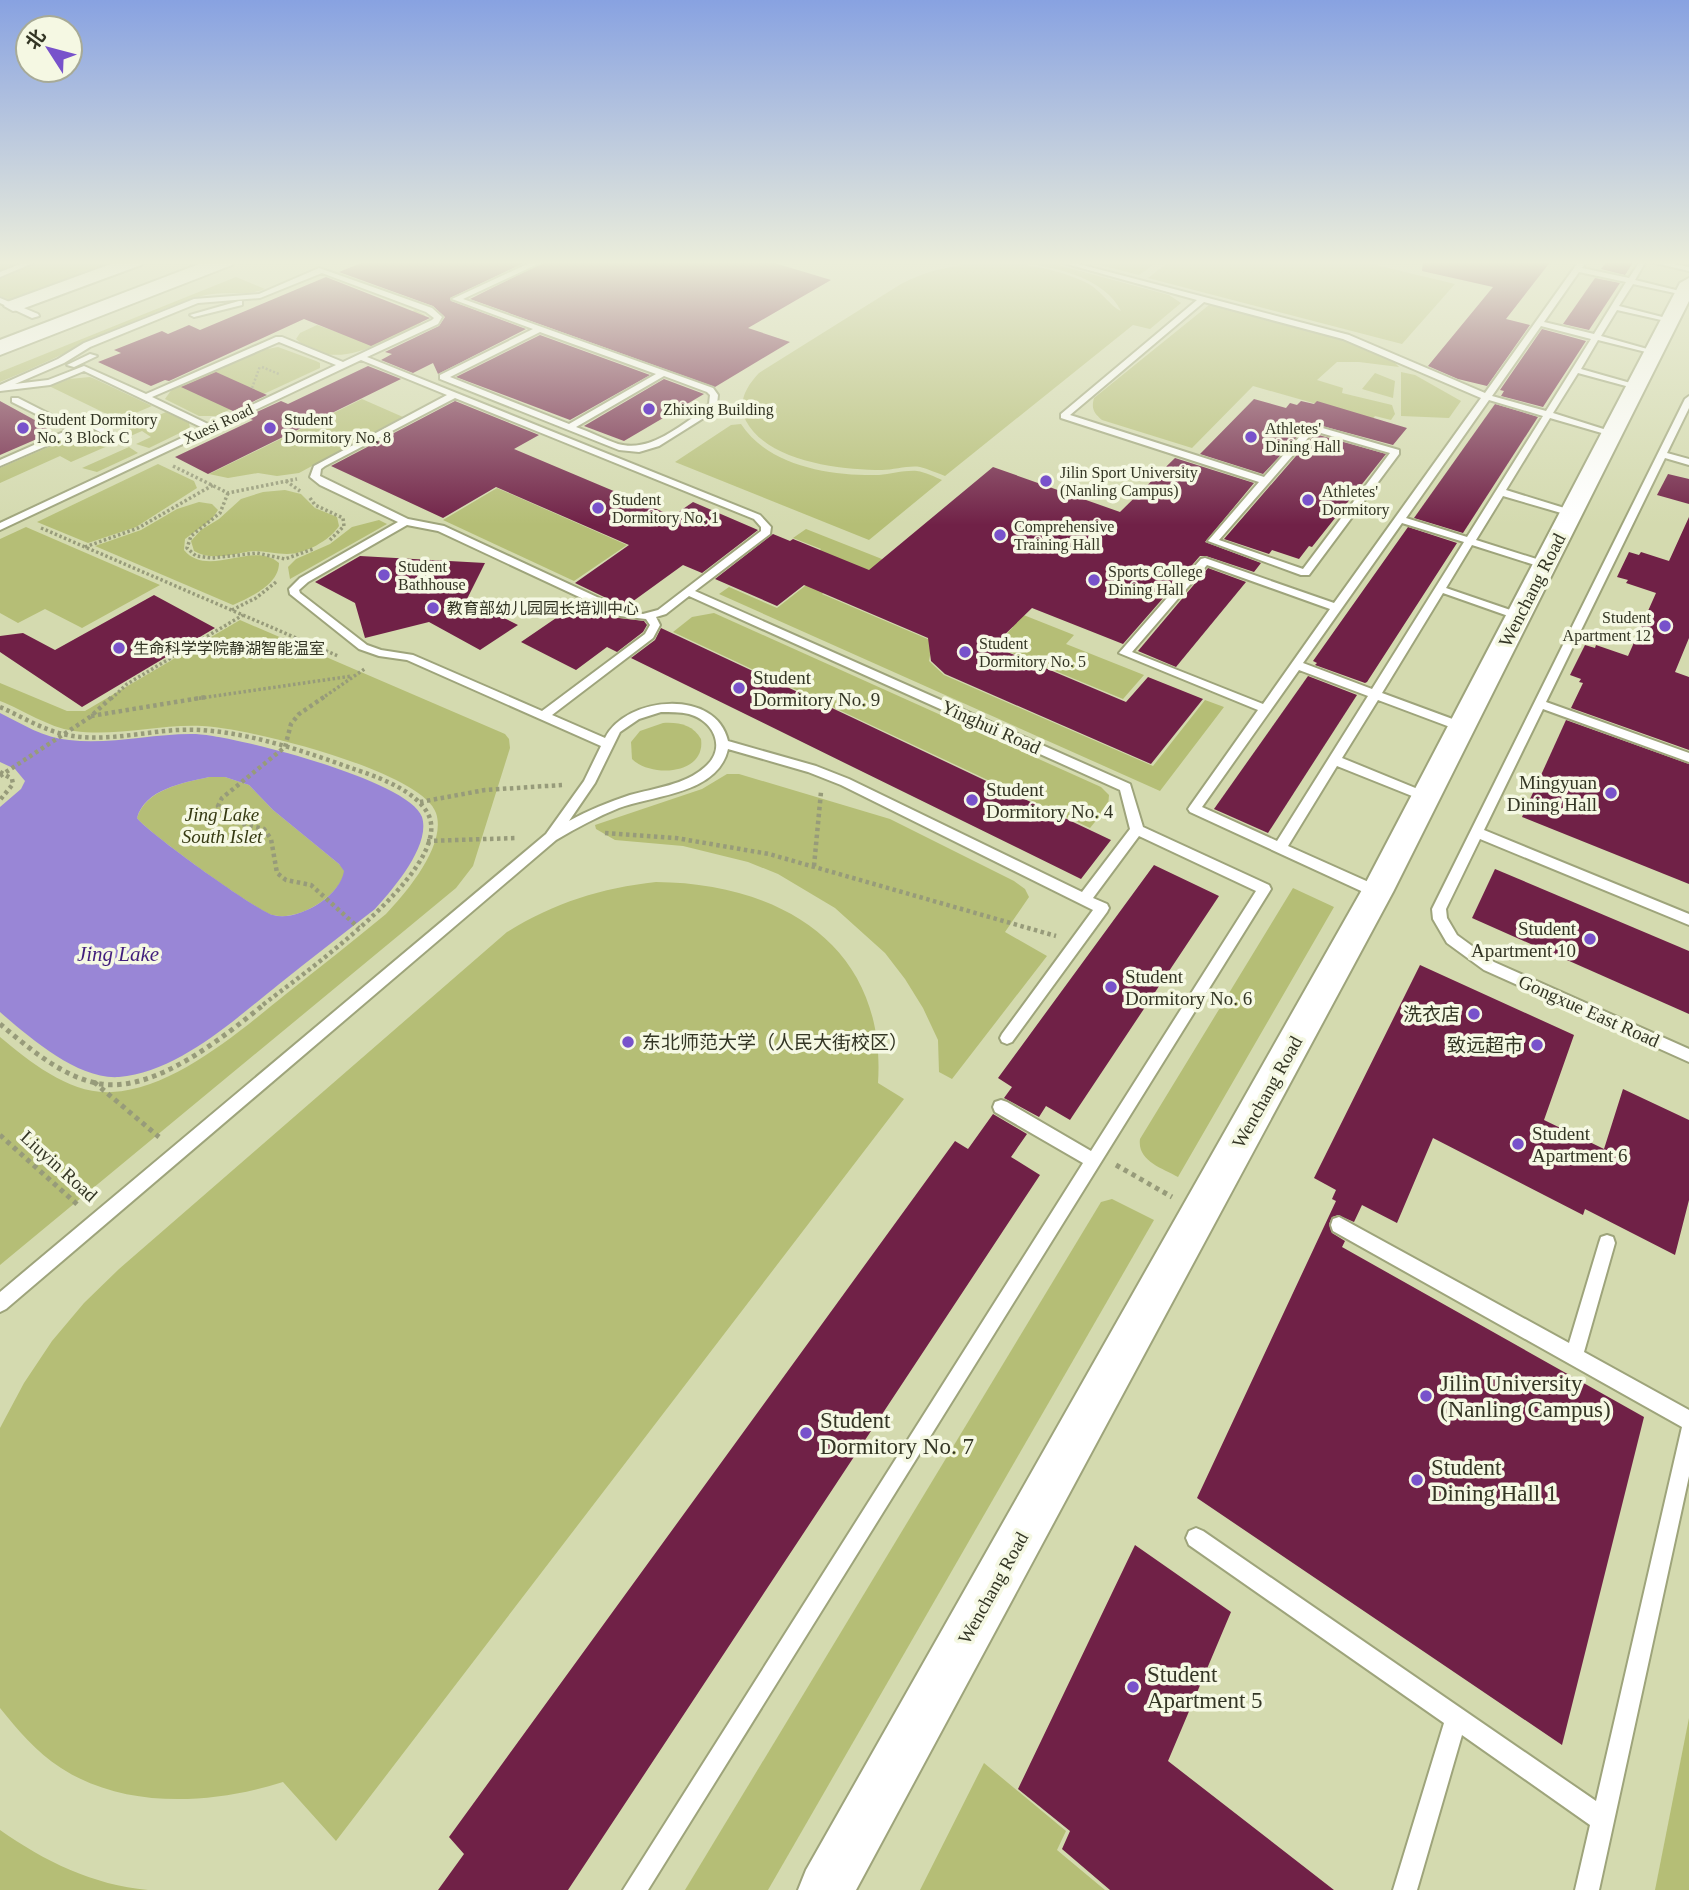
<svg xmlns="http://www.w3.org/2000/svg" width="1689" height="1890" font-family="'Times New Roman','Noto Sans SC',serif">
<rect width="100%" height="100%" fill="#d4daaf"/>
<g fill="#b5be76">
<polygon points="0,261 115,261 0,303"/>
<path d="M955 261H1043L1169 295 1181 303 1150 329 1133 325 945 476C937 473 928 469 920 467 909 465 894 470 882 470 841 470 768 462 746 421 737 402 746 387 759 373L901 284C955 255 1034 257 1089 284 1101 291 1110 306 1121 311 1102 271 1032 262 993 261 981 261 966 265 955 261Z"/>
<polygon points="1084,261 1158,261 1139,275"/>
<polygon points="1170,261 1359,261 1455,284 1402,344 1148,278"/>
<path d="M236 277 265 289C245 297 222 290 202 296 132 317 67 355 0 382V372Z"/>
<path d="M1209 305C1239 310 1387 346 1399 367L1359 362H1337L1317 380 1343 388 1342 393 1392 405 1395 414 1391 420 1375 416 1369 424 1327 407 1253 386 1192 448 1102 420C1094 413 1091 409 1094 398Z"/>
<path d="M415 310 425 315 421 323C383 341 336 375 296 339L300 333 317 325 354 338Z"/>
<polygon points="278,347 316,361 320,363 320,368 216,416 199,416 165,399 172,389 262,350"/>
<polygon points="1401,372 1415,375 1461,401 1449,418 1401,416"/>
<polygon points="1375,373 1395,381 1393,398 1362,389"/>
<polygon points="90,377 95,379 152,406 119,420 49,386 69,379"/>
<polygon points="362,399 403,417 299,473 277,476 258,473 228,478 209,474"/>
<polygon points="166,412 189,423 190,428 149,448 136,444 151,437 142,431 126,438 117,434"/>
<path d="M741 424C769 467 832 476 879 475 891 474 905 470 917 471 925 472 935 477 942 480L869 540 675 462 731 425Z"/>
<polygon points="95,429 119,441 71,462 60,456 0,483 0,468 88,430"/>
<polygon points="129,447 138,453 97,472 82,468"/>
<polygon points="158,464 194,481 197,488 136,527 88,543 37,522"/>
<polygon points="497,488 627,545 574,581 443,520"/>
<path d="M285 490 301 494 315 508 337 517 339 526C329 541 305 554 287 554 276 554 265 551 254 551 234 553 213 562 194 551L191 541 201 530 219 519 241 499 263 492Z"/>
<path d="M199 502 212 504 218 510 212 519 185 539 184 550C208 579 253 540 279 563 279 585 250 597 233 605L95 546 141 530 177 509Z"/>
<polygon points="379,520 387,524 290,579 288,567 296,559 330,544 352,527"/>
<polygon points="26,527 160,585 82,628 45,609 18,623 0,613 0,539"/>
<polygon points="806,529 1074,635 1066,644 1144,675 1123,699 995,646 1013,627 818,552 821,549 793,538"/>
<polygon points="810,582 827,589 822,594 937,643 931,650 929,661 944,675 1153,766 1205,700 1224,707 1160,791 719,594 729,587 777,608"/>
<polygon points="714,613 1101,787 1109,795 1108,806 1090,828 673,632 692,617"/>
<path d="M240 620 505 734 509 739 510 748 473 866 456 888 0 1265V1037C30 1062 71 1095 112 1092 174 1089 240 1031 286 994 319 968 353 941 386 914 406 893 447 845 436 813 422 771 245 727 202 726 159 724 116 737 74 731 47 727 24 710 0 701V683L67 711H85Z"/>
<path d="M663 723C679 722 693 725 701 739 706 775 651 778 632 759L631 742 640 731Z"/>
<polygon points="727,774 739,774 890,819 1014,881 1025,889 1029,897 1005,932 1047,956 952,1079 939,1072 938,1040 923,1008 905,979 885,953 835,908 778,874 748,862 683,846 615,840 596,829 595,825 702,789"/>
<path d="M209 777H225L249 785 273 810 339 864 345 871C340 896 298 922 272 915 257 911 147 832 137 818 146 789 183 783 209 777Z"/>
<path d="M656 882C781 883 887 946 878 1083L904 1099 336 1841 283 1782C213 1804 126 1810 61 1768 36 1752 18 1730 0 1708V1428L24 1383 52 1341 84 1303 119 1269 507 932C554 903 601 888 656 882Z"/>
<path d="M1293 888 1334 907 1178 1177C1162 1168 1137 1161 1140 1139Z"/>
<polygon points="1112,1199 1154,1220 768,1890 685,1890 1101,1202"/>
<polygon points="1689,1718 1689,1890 1655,1890"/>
<polygon points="984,1763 1066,1831 1057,1850 1105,1890 920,1890"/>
<path d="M0 1830C44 1861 93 1885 148 1890H0Z"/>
</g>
<path fill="#9986d6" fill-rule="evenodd" d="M0 713C22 724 44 738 69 740 111 745 154 733 196 734 235 736 409 780 422 817 431 846 392 890 375 909 343 934 310 959 278 985 234 1020 178 1072 119 1077 78 1080 29 1037 0 1012V807L21 789 25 781 15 769 0 762ZM209 777H225L249 785 273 810 339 864 344 871C340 897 297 922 273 915 257 911 147 832 137 818 145 789 183 783 209 777Z"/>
<g fill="#702147">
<polygon points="366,261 528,261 450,298 451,301 526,329 438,374 433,363 413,373 381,360 392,354 385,352 439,326 445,317 433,306 339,272"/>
<polygon points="546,261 768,261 831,280 748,328 790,342 715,387 470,299"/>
<polygon points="1423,261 1551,261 1506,319 1530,325 1487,386 1458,379 1428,366 1493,287 1422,271"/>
<polygon points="1607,261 1634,261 1625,275 1601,269"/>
<polygon points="326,277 430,318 371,346 304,319 169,381 165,380 151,386 98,362 121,353 114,350 162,331 168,334 189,325 200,330"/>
<polygon points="1595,278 1620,283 1589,330 1563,324"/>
<polygon points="1542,329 1586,341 1543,407 1501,396 1504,391 1500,390"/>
<polygon points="540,335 650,375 570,420 456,377"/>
<polygon points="368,366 401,379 208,474 175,457 253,420 246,417 281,401 288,404"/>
<polygon points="216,372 267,395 233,411 181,387"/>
<polygon points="664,379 704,394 624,441 584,426"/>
<polygon points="1254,399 1286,408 1290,403 1297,405 1301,401 1314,404 1317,401 1407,428 1393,445 1311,423 1263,474 1200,454"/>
<polygon points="0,401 42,424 40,425 53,432 0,455"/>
<polygon points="455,401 539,435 514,449 673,516 693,502 758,530 702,573 683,565 625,607 575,583 629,545 496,487 443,518 331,466"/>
<polygon points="1495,404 1538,417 1463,533 1414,518"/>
<polygon points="1315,434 1386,454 1312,547 1309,546 1299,559 1272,550 1269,554 1224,539"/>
<polygon points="1175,458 1254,483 1205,542 1261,563 1254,572 1206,556 1200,556 1123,644 1032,608 993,646 1126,702 1148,677 1203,699 1151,764 945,674 931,661 928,638 804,585 777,606 715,579 773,534 790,541 793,539 869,570 993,467 1120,512"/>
<polygon points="1668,474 1689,479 1689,504 1657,495"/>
<polygon points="1689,517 1689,638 1675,672 1689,677 1689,750 1571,708 1583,683 1579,682 1581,679 1570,675 1585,645 1595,648 1596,645 1628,656 1656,593 1626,583 1628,580 1617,577 1629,552 1639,555 1641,552 1669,561"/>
<polygon points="1408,527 1457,543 1367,682 1365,683 1315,665 1317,663 1313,661"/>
<polygon points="360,556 485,563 467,599 518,625 480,650 429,622 365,638 355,603 315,582"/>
<polygon points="1208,568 1246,582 1176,667 1138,651"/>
<polygon points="154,595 215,628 82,707 0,652 0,636 23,633 55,650"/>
<polygon points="581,601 619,618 644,621 647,625 643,632 617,652 607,647 576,670 521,642"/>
<polygon points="661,628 849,716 1111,840 1081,879 631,658 655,640"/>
<polygon points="1308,676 1357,695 1268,833 1214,809"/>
<polygon points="1566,720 1689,764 1689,884 1522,817"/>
<polygon points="1154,865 1219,896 1070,1120 1046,1106 1039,1117 1004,1098 1012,1087 998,1078"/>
<polygon points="1495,869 1689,951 1689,1014 1472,918"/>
<polygon points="1420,965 1574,1035 1544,1120 1604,1149 1623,1089 1689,1120 1689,1200 1675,1255 1585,1209 1583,1215 1433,1138 1397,1223 1362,1205 1354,1222 1338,1215 1332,1217 1329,1224 1332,1233 1345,1241 1342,1247 1644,1417 1562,1745 1197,1498 1336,1201 1332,1199 1336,1190 1314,1178"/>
<polygon points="993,1114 1027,1134 1011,1157 1040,1175 568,1890 438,1890 464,1854 449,1837 955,1141 968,1149"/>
<polygon points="1135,1545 1231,1612 1168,1761 1334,1890 1110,1890 1062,1849 1070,1831 1018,1789"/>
</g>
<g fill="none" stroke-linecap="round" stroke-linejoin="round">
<g stroke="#9ea47b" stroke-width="4">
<g id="service">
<polygon points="28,261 38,261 0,277 0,272"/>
<path d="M534 261H544L463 299 713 388 718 395 717 404 710 414 659 446 639 452 619 450 440 379V375L533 329 452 299ZM540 332 656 374 569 424 450 377ZM664 376 707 392 710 395 709 404 704 410C679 426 650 453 618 444 604 439 590 432 576 427Z"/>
<path d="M1056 261H1067L1349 335 1485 393 1579 261H1587L1582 268 1629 278 1640 261H1646L1635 280 1688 293 1684 295 1633 284 1619 306 1674 320 1670 322 1617 310 1601 336 1658 352 1654 354 1598 340 1581 369 1641 386 1637 389 1578 373 1553 413 1616 433 1612 436 1550 418 1506 490 1574 511V515H1568L1503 496 1476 540 1549 563V567H1541L1472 545 1446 588 1522 614V618H1514L1443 593 1382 693 1466 724V730H1458L1378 700 1342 758 1430 794 1432 797 1430 800H1422L1337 766 1288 846 1382 888 1384 892 1382 896H1372L1190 812 1188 809 1190 806 1258 710 1119 653 1201 559 1205 558 1334 603 1481 398 1343 339 1204 302 1070 415 1264 477 1309 426 1312 425 1399 450V454L1309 575H1301L1208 541 1259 482 1061 418V414L1197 300ZM1579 272 1626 282 1594 334 1544 322ZM1541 326 1591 339 1546 411 1492 396ZM1489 400 1543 416 1467 537 1406 518ZM1314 431 1390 453 1303 569 1219 540ZM1402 523 1464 542 1372 689 1303 663ZM1207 565 1330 609 1263 704 1132 652ZM1299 670 1368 696 1277 841 1202 807Z"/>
<polygon points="1647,261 1660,261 1689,267 1689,271"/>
<path d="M319 268 432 308 442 317 438 324 367 357 760 515 771 527 770 534 695 591 1130 784 1143 827 1269 885 1271 889 648 1890H623L1083 1163 995 1112 993 1107 995 1102 1001 1100 1007 1102 1091 1151 1256 891 1139 836 1093 898 1107 904 1109 908 1107 912 1012 1042 1007 1044 1002 1042 1000 1038 1002 1034 1093 910 841 785 808 772 728 749C718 794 654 795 619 808 597 817 576 828 556 840L6 1309 0 1312V1292L546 834 584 781 601 746 407 660 379 656 359 649 290 594 289 589 300 578 398 522 320 485 310 477 314 466 447 395 361 360 0 530V523L203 428 84 371 50 385 0 391V385L58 359 84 343 194 299 259 294ZM322 273 426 312 434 318 432 320 343 362 282 337H276L146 394 84 366 48 380 15 384 64 363 90 347 198 303 260 298ZM279 342 336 365 210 425 152 397ZM455 398 754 519 761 527V531L658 610 643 614 627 611 444 526 408 519 320 476 321 469 325 466ZM407 525 438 531 620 616 646 619 650 625 645 634 542 711 413 655 381 650 367 645 300 593 299 590 308 582ZM689 596 1120 790 1130 829 1082 892 849 779 816 766 728 741C716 688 626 696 605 738L552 715 653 638 660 625 656 617 666 614ZM661 712C670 712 680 712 689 714 714 721 727 748 705 767 685 785 655 788 630 795 609 802 589 810 569 821L595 783 620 732 639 719Z"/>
<polygon points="0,298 38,314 39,316 32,318 0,303"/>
<polygon points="239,301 242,301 242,305 194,317 190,315"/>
<polygon points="90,354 97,356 74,367 67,365"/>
<polygon points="1689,396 1689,408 1667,453 1689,459 1689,465 1665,458 1546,702 1689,753 1689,762 1543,709 1484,830 1689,914 1689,925 1480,839 1446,909 1447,918 1457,935 1494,962 1689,1049 1689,1062 1484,970 1447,943 1433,919 1432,909 1685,399"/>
<polygon points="12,398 18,398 75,427 90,421 117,435 110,437 90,427 0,466 0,460 68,430 12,402"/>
<polygon points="1339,1217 1569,1343 1599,1243 1601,1237 1607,1235 1613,1237 1615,1243 1584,1352 1689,1410 1689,1476 1599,1890 1575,1890 1590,1825 1462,1735 1417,1890 1393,1890 1444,1723 1189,1545 1186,1538 1189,1531 1196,1528 1203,1531 1596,1801 1682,1427 1333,1231 1331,1225 1333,1219"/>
</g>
</g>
<g stroke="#9ea47b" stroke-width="4">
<g id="tertiary">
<polygon points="119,261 144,261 141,265 19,310 13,311 4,306 7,302"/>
<polygon points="1689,278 1689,301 1393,892 856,1890 798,1890 806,1870 1363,888 1680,283"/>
</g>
</g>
<g stroke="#9ea47b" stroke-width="4">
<polygon id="primary" points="207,261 235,261 232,265 0,355 0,340"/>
</g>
<g stroke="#979b7a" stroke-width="2.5" stroke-dasharray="2 2" stroke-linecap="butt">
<polyline points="262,367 279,374"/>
<polyline points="252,388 260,366"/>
<polyline points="124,425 141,417"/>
</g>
<g stroke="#979b7a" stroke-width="3.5" stroke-dasharray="2.5 2.5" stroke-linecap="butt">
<polyline points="173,466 228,493 297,479"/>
<polyline points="286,481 300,491"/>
<polyline points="228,493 220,513 191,536 187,548 196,556 212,558 257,553 285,559 313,549"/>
<polyline points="310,498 315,505 343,518 344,526 330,540"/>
<polyline points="41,528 338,656"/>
<polyline points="85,547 138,528 213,485"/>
<polyline points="232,610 256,598 276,582"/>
<polyline points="111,699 127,684 243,615"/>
<polyline points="194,699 352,676"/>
<polyline points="321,699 366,668"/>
</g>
<g stroke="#979b7a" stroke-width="4.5" stroke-dasharray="3.5 3.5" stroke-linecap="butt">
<polyline points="324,697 299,714 291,724 285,747 222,798 218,806 230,821 264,829 271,839 277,873 286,880 311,885 359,928"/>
<path d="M0 707C21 716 41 729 63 734 108 745 155 727 200 730 252 733 306 752 354 769 378 777 418 791 429 816 452 871 297 978 260 1007"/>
<polyline points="91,716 206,697"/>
<polyline points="0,772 12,779 13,784 0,800"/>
<polyline points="0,776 90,717 112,697"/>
<polyline points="420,802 485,790 562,785"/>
<polyline points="605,833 676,838 769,854 1056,936"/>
<polyline points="427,841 516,838"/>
<polyline points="814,866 821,792"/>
</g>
<g stroke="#979b7a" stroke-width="5" stroke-dasharray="4.5 4.5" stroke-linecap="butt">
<path d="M0 1024C29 1048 63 1078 101 1084 156 1092 222 1038 262 1006"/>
<polyline points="94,1082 159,1137"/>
<polyline points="0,1135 80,1207"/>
<polyline points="1116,1165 1172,1197"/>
</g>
<use href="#service" fill="#fff" fill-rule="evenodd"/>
<use href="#tertiary" fill="#fff" fill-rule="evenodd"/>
<use href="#primary" fill="#fff" fill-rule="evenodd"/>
</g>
<linearGradient id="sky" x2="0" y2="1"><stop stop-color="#88a2e1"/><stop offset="0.5" stop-color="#eceedb"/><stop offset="1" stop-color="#eceedb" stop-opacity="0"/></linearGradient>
<rect width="1689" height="525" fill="url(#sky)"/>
<g fill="#7852cb" stroke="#f5f8e3" stroke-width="2.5">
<circle cx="649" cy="409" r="7"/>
<circle cx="23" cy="428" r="7"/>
<circle cx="270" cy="428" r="7"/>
<circle cx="1251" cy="437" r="7"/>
<circle cx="1046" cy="481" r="7"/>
<circle cx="1308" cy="500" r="7"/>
<circle cx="598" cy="508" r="7"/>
<circle cx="1000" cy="535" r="7"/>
<circle cx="384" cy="575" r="7"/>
<circle cx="1094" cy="580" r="7"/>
<circle cx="433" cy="608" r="7"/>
<circle cx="1665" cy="626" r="7"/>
<circle cx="119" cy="648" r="7"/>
<circle cx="965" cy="652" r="7"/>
<circle cx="739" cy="688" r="7"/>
<circle cx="1611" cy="793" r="7"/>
<circle cx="972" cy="800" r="7"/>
<circle cx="1590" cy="939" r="7"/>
<circle cx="1111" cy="987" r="7"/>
<circle cx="1474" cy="1014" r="7"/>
<circle cx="628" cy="1042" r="7"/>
<circle cx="1537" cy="1045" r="7"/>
<circle cx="1518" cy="1144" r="7"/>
<circle cx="1426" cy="1396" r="7"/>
<circle cx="806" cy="1433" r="7"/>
<circle cx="1417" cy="1480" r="7"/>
<circle cx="1133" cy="1687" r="7"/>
</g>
<g text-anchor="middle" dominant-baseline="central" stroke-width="7" stroke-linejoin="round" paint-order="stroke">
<g font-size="16" fill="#333524" stroke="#f5f8e3" text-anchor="start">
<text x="663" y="409">Zhixing Building</text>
<text x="37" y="419">Student Dormitory<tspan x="37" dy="18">No. 3 Block C</tspan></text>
<text x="284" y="419">Student<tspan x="284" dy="18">Dormitory No. 8</tspan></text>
<text x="1265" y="428">Athletes'<tspan x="1265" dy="18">Dining Hall</tspan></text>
<text x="1060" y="472">Jilin Sport University<tspan x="1060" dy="18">(Nanling Campus)</tspan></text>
<text x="1322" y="491">Athletes'<tspan x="1322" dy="18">Dormitory</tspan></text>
<text x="612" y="499">Student<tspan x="612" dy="18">Dormitory No. 1</tspan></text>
<text x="1014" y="526">Comprehensive<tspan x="1014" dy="18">Training Hall</tspan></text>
<text x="398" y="566">Student<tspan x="398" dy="18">Bathhouse</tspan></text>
<text x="1108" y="571">Sports College<tspan x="1108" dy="18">Dining Hall</tspan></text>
<text x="447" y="608">教育部幼儿园园长培训中心</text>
<text x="1651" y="617" text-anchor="end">Student<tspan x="1651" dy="18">Apartment 12</tspan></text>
<text x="979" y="643">Student<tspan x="979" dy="18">Dormitory No. 5</tspan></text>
<text x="133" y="648">生命科学学院静湖智能温室</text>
</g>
<g font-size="16" fill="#333524" stroke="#f5f8e3">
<text transform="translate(218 424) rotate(-25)">Xuesi Road</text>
</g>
<g font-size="19" fill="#333524" stroke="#f5f8e3">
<text transform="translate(1532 590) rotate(-63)">Wenchang Road</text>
<text transform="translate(991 727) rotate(24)">Yinghui Road</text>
<text transform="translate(1589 1011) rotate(24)">Gongxue East Road</text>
<text transform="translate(1267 1092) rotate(-61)">Wenchang Road</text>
<text transform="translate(59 1166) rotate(42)">Liuyin Road</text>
<text transform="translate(993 1588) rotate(-61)">Wenchang Road</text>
</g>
<g font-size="19" fill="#333524" stroke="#f5f8e3" text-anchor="start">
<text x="753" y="677">Student<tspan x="753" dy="22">Dormitory No. 9</tspan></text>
<text x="1597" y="782" text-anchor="end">Mingyuan<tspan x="1597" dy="22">Dining Hall</tspan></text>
<text x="986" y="789">Student<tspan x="986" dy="22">Dormitory No. 4</tspan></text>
<text x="1576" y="928" text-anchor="end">Student<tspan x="1576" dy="22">Apartment 10</tspan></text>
<text x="1125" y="976">Student<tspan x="1125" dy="22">Dormitory No. 6</tspan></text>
<text x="1460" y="1014" text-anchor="end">洗衣店</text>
<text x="642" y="1042">东北师范大学（人民大街校区）</text>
<text x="1523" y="1045" text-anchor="end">致远超市</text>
<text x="1532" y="1133">Student<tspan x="1532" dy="22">Apartment 6</tspan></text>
</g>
<g font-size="19" font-style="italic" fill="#353911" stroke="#f5f8e3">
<text x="222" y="814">Jing Lake<tspan x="222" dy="22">South Islet</tspan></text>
</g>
<g font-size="21" font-style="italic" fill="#411e7c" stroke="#f5f8e3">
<text x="118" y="954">Jing Lake</text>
</g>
<g font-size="23" fill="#333524" stroke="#f5f8e3" text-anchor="start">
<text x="1440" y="1383">Jilin University<tspan x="1440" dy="26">(Nanling Campus)</tspan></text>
<text x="820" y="1420">Student<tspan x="820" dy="26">Dormitory No. 7</tspan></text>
<text x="1431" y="1467">Student<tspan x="1431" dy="26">Dining Hall 1</tspan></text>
<text x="1147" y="1674">Student<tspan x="1147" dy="26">Apartment 5</tspan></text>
</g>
</g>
<g transform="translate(49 49) rotate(306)"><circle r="33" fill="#f5f8e3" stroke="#a7aa97" stroke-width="2"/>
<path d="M0-5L12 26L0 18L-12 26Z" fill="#7852cb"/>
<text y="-10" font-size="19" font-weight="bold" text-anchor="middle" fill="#333524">北</text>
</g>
</svg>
